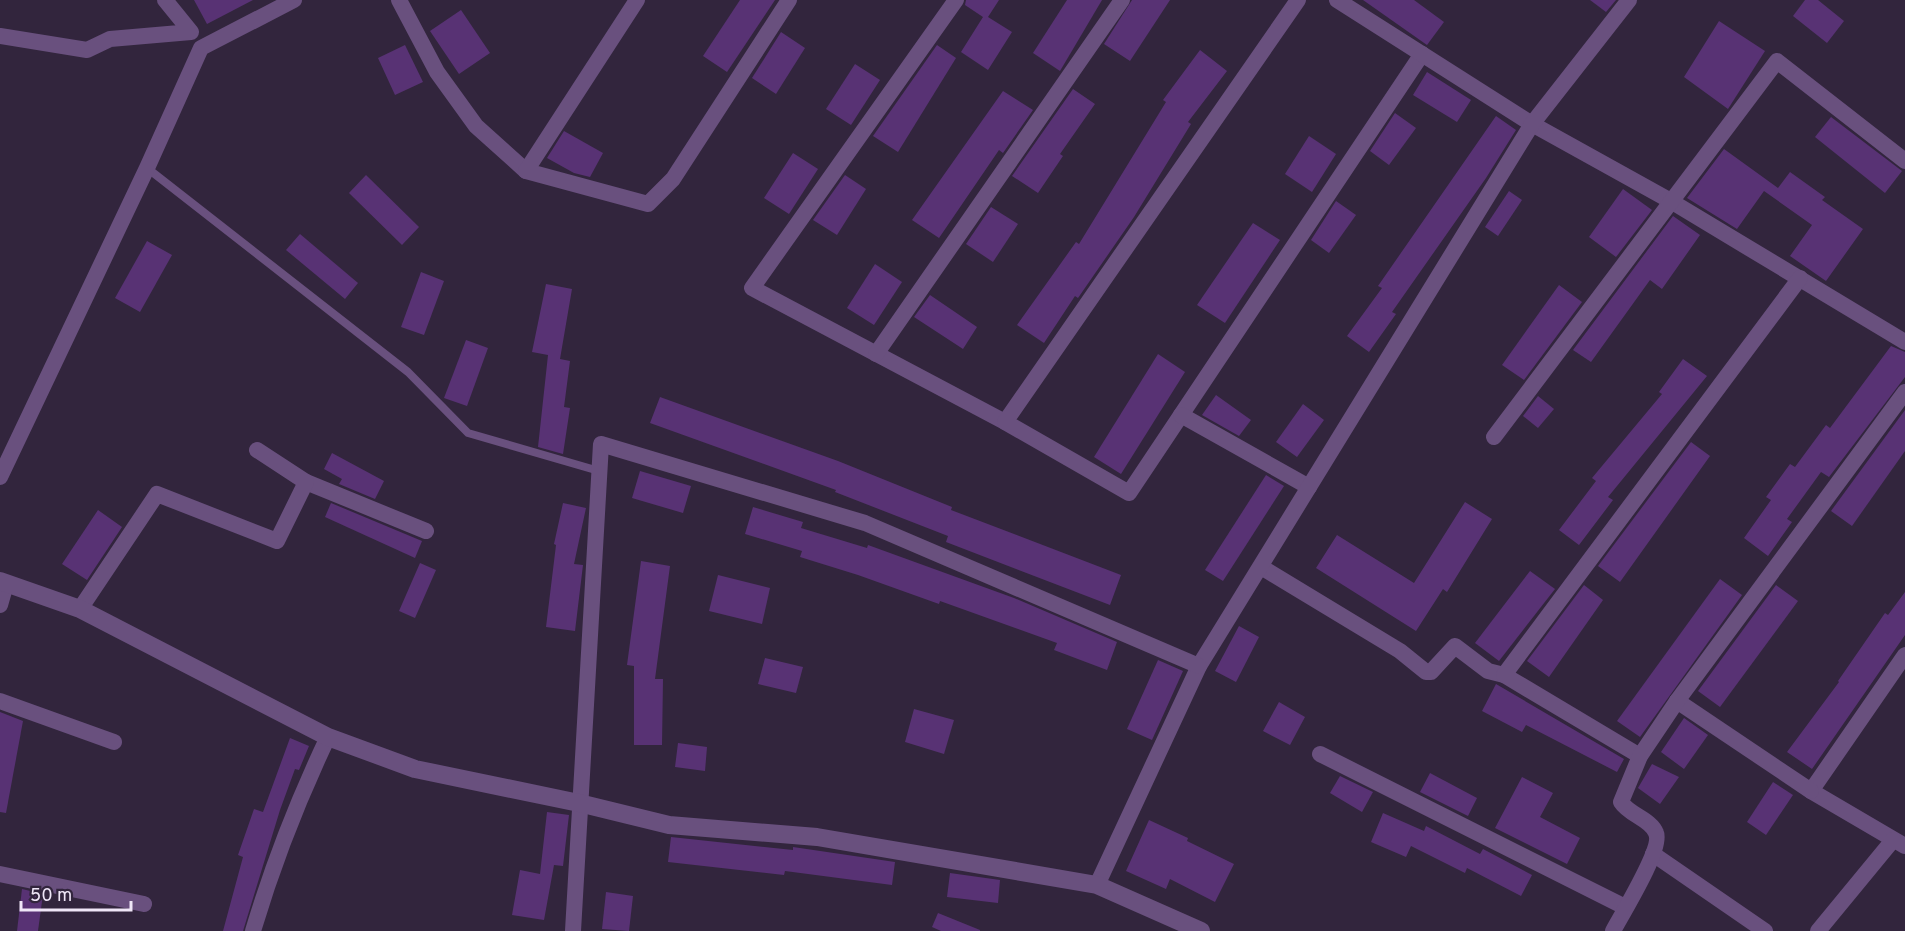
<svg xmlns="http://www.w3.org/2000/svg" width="1905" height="931" font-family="Overpass,sans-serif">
<rect width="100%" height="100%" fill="#32253d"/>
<g fill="#583274">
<polygon points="194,0 253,0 207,24"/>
<polygon points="740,0 775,0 727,72 703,56"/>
<polygon points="966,0 999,0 988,17 1012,32 988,70 961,52 983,17 965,5"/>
<polygon points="1067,0 1102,0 1060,71 1033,53"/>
<polygon points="1132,0 1170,0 1130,61 1104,44"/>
<polygon points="1363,0 1414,0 1444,22 1427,45"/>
<polygon points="1590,0 1616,0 1606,12"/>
<polygon points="1805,0 1818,0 1844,21 1827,43 1793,16"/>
<polygon points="461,10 490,53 459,74 430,31"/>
<polygon points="1719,21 1765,51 1728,109 1684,77"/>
<polygon points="781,32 805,48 776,94 752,78"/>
<polygon points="405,45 423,82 395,95 378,58"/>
<polygon points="937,45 956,58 898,152 873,136"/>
<polygon points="1200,50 1227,71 1188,122 1191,124 1134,217 1078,298 1075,296 1044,343 1017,325 1076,242 1079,244 1166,102 1163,100"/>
<polygon points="855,64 880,80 851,125 826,109"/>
<polygon points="1427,72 1471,100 1457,122 1413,95"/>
<polygon points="1073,89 1095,104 1060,154 1063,156 1038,193 1012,176"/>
<polygon points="1003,91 1033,110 1003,153 999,150 939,238 912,220"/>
<polygon points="1395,113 1416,128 1389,165 1370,151"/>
<polygon points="1496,116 1516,130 1486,178 1392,312 1396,314 1369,352 1347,336 1382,288 1378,286"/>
<polygon points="1831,117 1902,171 1885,193 1815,137"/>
<polygon points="564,131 603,153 590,177 574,173 547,158"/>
<polygon points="1309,136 1336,154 1312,192 1285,174"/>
<polygon points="1724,149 1778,188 1790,172 1825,197 1822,200 1863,229 1826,281 1790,256 1812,225 1764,191 1737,229 1687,198"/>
<polygon points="793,153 818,169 789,214 764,198"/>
<polygon points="366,175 419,227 402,245 349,193"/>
<polygon points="845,175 866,189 837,235 813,220"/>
<polygon points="1623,189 1652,210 1616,257 1589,237"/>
<polygon points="1509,191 1522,200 1498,236 1485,227"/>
<polygon points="1336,201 1356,215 1329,253 1311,240"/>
<polygon points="991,207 1018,224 993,262 966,244"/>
<polygon points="1673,216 1700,235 1662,289 1650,280 1591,362 1573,350"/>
<polygon points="1253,223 1280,240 1225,323 1197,305"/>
<polygon points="300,234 358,283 345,299 286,250"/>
<polygon points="147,241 172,255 140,312 115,298"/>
<polygon points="875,264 902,282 874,325 847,308"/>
<polygon points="421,272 444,281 424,335 401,327"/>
<polygon points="546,284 572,289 560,359 570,361 564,407 570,408 563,454 538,447 548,355 532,352"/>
<polygon points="1559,285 1582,302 1524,380 1502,365"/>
<polygon points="930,295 977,327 963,349 914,317"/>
<polygon points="466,340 488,348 467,406 444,398"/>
<polygon points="1891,346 1905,352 1905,377 1829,477 1821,472 1787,519 1792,522 1768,556 1744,538 1771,500 1766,497 1790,464 1795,467 1826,425 1830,428"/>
<polygon points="1158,354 1185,372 1121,474 1094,457"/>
<polygon points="1683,359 1707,376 1608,497 1613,500 1579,545 1559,530 1596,481 1592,478 1662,394 1659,392"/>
<polygon points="1216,395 1251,420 1239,436 1202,415"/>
<polygon points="1538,396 1554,409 1538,428 1523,416"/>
<polygon points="660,397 838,461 952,507 951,510 1121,575 1110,605 946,542 948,536 835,492 836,490 650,423"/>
<polygon points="1303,404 1324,420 1297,457 1276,442"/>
<polygon points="1905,410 1905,451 1852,526 1831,511"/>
<polygon points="1691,442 1710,456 1620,582 1598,566"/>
<polygon points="332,453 384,481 375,499 339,484 342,479 324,469"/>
<polygon points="640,471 691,486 683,513 632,498"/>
<polygon points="1266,475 1284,486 1223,581 1205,570"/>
<polygon points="1465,502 1492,519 1447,592 1443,589 1416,631 1316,568 1337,535 1414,583"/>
<polygon points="331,503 422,541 415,558 325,517"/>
<polygon points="563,503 586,508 574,564 583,565 575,631 546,627 556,545 554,544"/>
<polygon points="753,507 803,522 801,528 867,548 868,545 1014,598 1117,642 1107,670 1054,650 1057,643 940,601 939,604 858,575 800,557 802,551 745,534"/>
<polygon points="98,510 122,527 87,580 62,564"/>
<polygon points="641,561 670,566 655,679 663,679 662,745 634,745 634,666 627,665"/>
<polygon points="420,563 436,570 415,618 399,611"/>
<polygon points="1530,571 1555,589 1499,661 1475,643"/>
<polygon points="718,575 770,588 762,624 709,611"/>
<polygon points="1720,579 1742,595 1640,737 1617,721"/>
<polygon points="1584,585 1603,600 1549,677 1527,661"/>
<polygon points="1776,585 1798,601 1720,707 1698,691"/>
<polygon points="1905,592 1905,635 1812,769 1787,752 1839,682 1838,681 1885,613 1888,615"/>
<polygon points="1239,626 1259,637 1236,682 1215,671"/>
<polygon points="765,658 803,667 796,693 758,684"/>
<polygon points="1158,660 1183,671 1152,740 1127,729"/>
<polygon points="1496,684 1624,759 1617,772 1526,725 1522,732 1482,711"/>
<polygon points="1279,702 1305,717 1290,745 1263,731"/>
<polygon points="914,709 954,720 944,754 905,742"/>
<polygon points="0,712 23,721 6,813 0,812"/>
<polygon points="1684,718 1708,735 1684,769 1661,752"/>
<polygon points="290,738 309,746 299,770 295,769 280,810 243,931 223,931 243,857 238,855 254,809 263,812"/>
<polygon points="678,743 707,747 705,771 675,767"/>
<polygon points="1652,764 1679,777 1660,804 1638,788"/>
<polygon points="1430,773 1477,798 1468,816 1420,792"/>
<polygon points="1340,776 1373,792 1362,812 1330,793"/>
<polygon points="1522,777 1553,793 1540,817 1580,838 1567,864 1495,828"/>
<polygon points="1773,782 1793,795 1766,835 1747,822"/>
<polygon points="547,812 569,815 563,866 554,865 544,920 512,915 520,870 540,874"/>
<polygon points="1383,813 1424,831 1426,826 1480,854 1483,849 1532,875 1521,896 1467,868 1465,873 1411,846 1406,857 1371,842"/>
<polygon points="1149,820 1188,838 1187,841 1234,864 1215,902 1170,879 1166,889 1126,871"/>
<polygon points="671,837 793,850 793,847 895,862 892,885 785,871 784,875 668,862"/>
<polygon points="950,873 1000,880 998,903 947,897"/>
<polygon points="22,889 43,894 38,931 17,931"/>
<polygon points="606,892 633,896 629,931 602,929"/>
<polygon points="938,913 980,930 980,931 941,931 932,927"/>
</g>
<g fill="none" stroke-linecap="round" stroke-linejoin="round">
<polyline stroke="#69507e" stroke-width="8" points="147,168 408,372 468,433 599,471"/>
<g stroke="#69507e" stroke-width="16">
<polyline points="399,0 437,72 476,126 526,171"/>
<polyline points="637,0 526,171 648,204 673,179 789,0"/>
<polyline points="956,0 752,288 1005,422"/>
<polyline points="1298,0 1005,422 1129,493 1422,54"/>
<polyline points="1337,0 1532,124 1669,200 1905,342"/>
<polyline points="0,36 87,50 110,39 191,32 165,0"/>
<polyline points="876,354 1122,0"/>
<polyline points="1181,415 1309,487"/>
<polyline points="1494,437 1777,61 1905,161"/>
<polyline points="0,477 147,168 201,48 294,0"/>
<polyline points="306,482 426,531"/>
<polyline points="1261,567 1400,651 1426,672 1431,672 1455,646 1488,671 1504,675"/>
<polyline points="0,605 6,584"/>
<polyline points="80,609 157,494 277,541 306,482 257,450"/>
<polyline points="1905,655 1811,791 1905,846"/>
<polyline points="0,701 114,742"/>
<polyline points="1677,701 1811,791"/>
<polyline points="1320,754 1625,907"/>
<polyline points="1640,756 1504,675 1800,278"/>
<polyline points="1653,854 1765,931"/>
<polyline points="0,874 144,904"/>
<polyline points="1097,885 1199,666 1532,124 1629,0"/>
<path d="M253 931C273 864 298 800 328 737"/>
<polyline points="573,931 601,444 865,523 1199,666"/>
<path d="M1613 931C1622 914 1663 848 1656 833 1651 819 1629 815 1621 802L1640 756 1677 701 1905 392"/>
<polyline points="1818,931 1893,840"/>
</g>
<polyline stroke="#69507e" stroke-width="18" points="0,581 80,609 328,737 415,769 579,803 669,825 817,837 1097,885 1201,931"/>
</g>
<path d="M21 901v9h110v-9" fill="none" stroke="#efe6f7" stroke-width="3"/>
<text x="30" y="901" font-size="18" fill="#efe6f7" stroke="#32253d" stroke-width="4.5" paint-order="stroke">50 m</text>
</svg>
